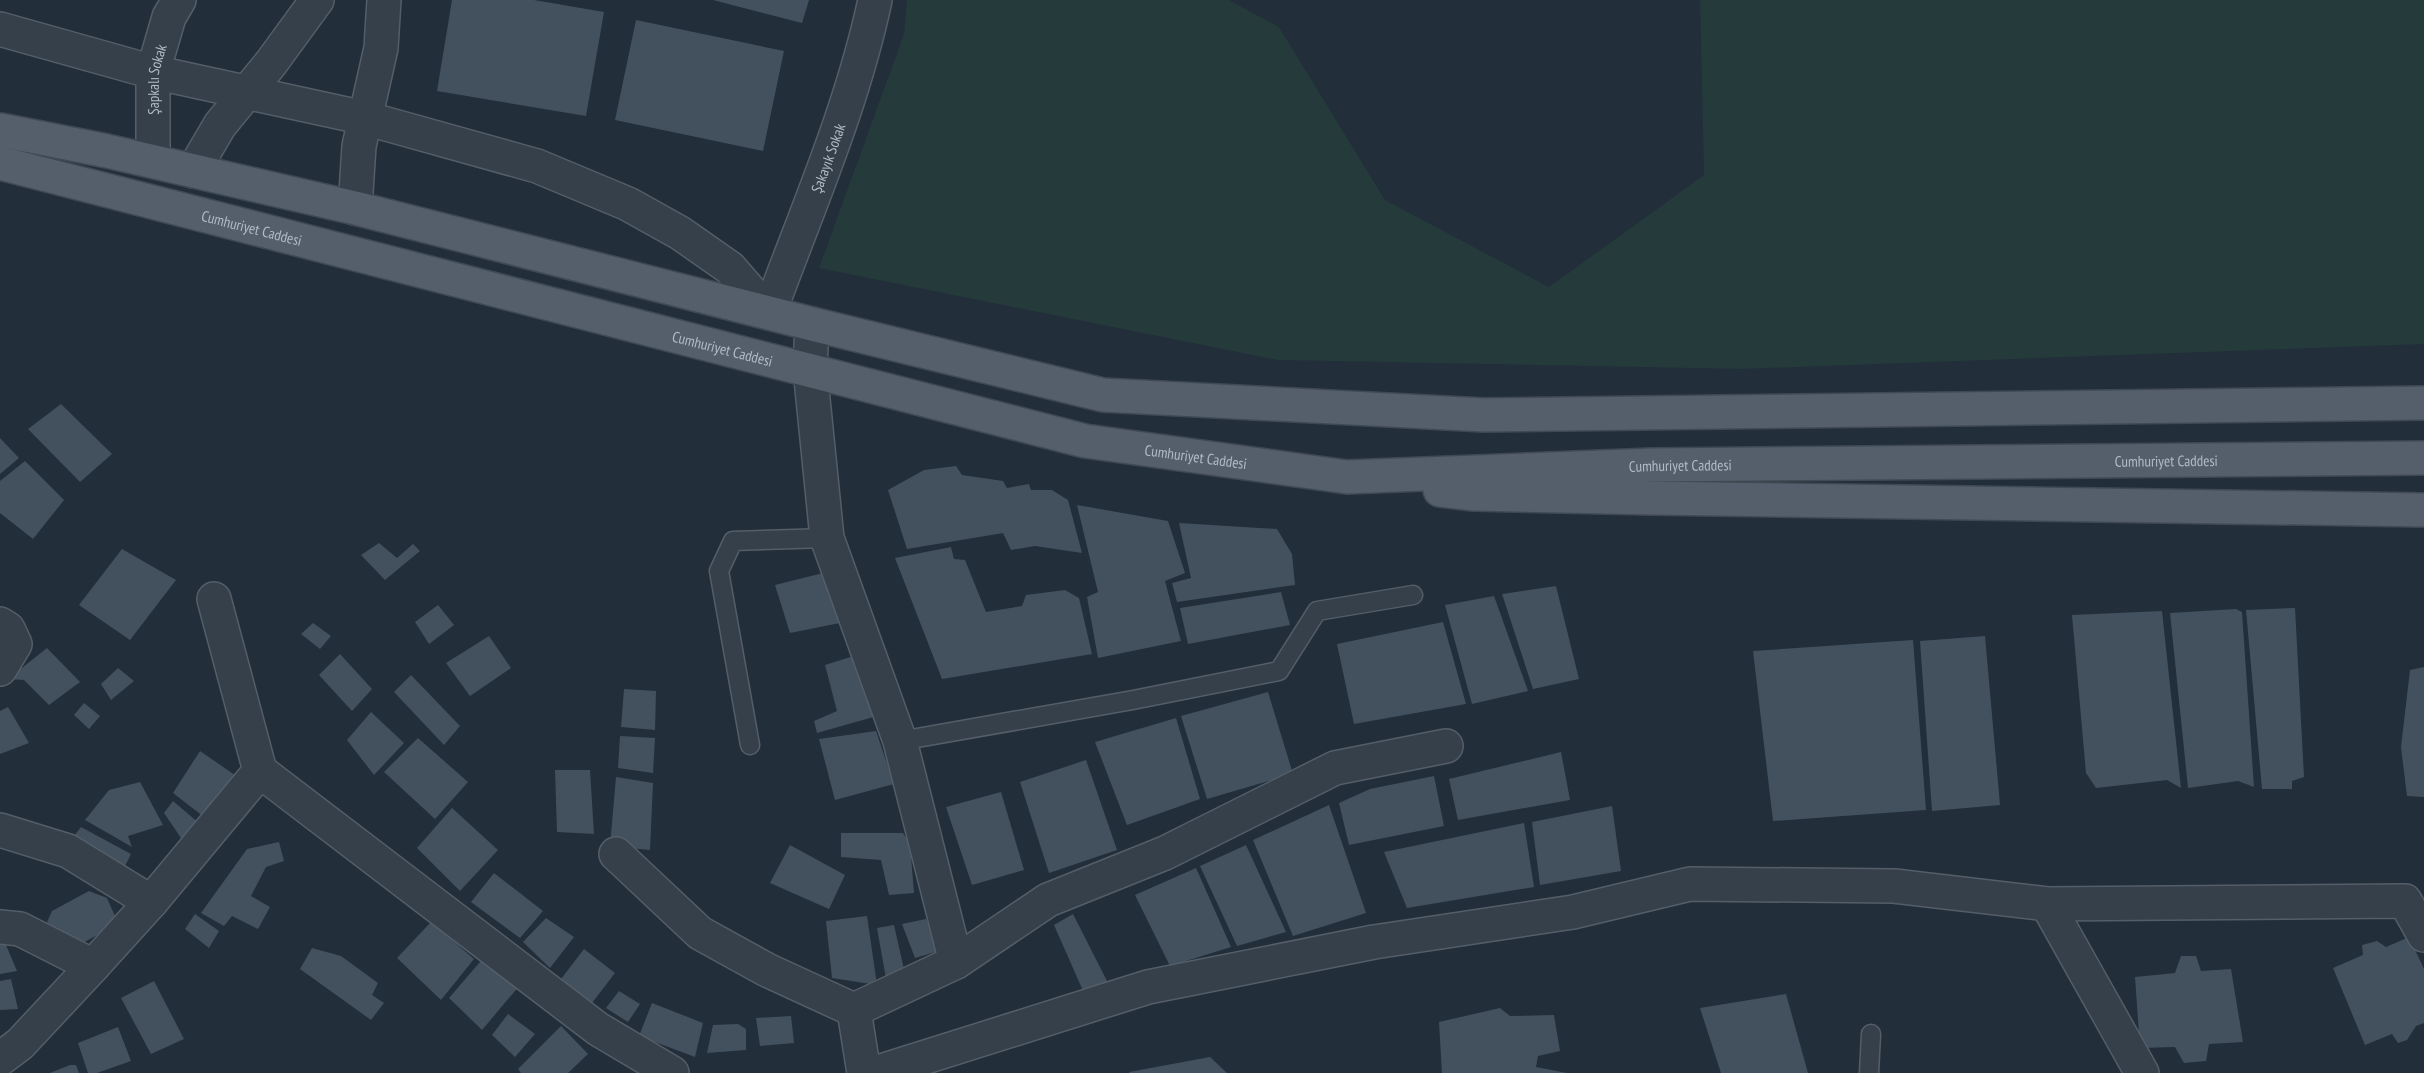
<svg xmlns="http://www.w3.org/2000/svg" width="2424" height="1073" font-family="'PT Sans Narrow',sans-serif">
<rect width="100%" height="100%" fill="#222e3a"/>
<polygon fill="#243a3b" points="907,0 1229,0 1279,27 1385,200 1549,287 1704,175 1700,0 2424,0 2424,344 1741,369 1277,360 819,268 904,34"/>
<g fill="#43515e">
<polygon points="452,0 534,0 604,12 586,116 437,91"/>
<polygon points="713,0 809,0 802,23"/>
<polygon points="636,20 784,51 763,151 615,120"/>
<polygon points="61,404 112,454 80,482 28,429"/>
<polygon points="0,438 19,458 0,474"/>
<polygon points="25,461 64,500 33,539 0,513 0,481"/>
<polygon points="956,466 962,475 1003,481 1007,488 1029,484 1031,490 1052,490 1068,500 1082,553 1035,546 1011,550 1003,533 907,549 888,490 924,470"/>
<polygon points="1077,505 1168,521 1185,573 1165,581 1181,641 1098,658 1087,597 1098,592"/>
<polygon points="1179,523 1277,529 1292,554 1295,585 1177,602 1172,583 1191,578"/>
<polygon points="379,543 397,558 413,544 420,551 385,580 361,555"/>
<polygon points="951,547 954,559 965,560 986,612 1022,606 1026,595 1065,590 1079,598 1092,654 942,679 895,558"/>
<polygon points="122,549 176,580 130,640 79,605"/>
<polygon points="823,573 840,623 790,633 775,585"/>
<polygon points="1556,586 1579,679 1533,689 1502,594"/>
<polygon points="1281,592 1290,625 1188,644 1180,608"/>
<polygon points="1494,596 1528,691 1472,704 1445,605"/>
<polygon points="438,605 454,625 429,644 415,622"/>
<polygon points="2295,608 2304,777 2292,781 2292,789 2262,789 2246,610"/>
<polygon points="2236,609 2242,612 2254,787 2238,781 2188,788 2170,613"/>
<polygon points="2162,611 2181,788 2167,780 2096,788 2086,773 2072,615"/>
<polygon points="1443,622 1466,704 1354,724 1337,644"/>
<polygon points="313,623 331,636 320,649 301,634"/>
<polygon points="489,636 511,668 470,696 446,663"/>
<polygon points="1985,636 2000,805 1932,811 1920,641"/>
<polygon points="1913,640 1926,810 1773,821 1753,651"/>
<polygon points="47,648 80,682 49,705 24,680 8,679"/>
<polygon points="340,654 372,689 352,711 319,675"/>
<polygon points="857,655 877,716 817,733 814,721 837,711 825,665"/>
<polygon points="2424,667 2424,797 2407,796 2401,747 2410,670"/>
<polygon points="118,668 134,681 111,700 101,684"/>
<polygon points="411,675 460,726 444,745 394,692"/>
<polygon points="624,689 656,691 655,730 621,727"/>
<polygon points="1268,692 1293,774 1207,799 1181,716"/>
<polygon points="84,703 100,716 89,729 74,715"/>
<polygon points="8,707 29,743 0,754 0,711"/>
<polygon points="371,712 404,743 374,775 347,740"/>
<polygon points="1176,718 1200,799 1127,825 1095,742"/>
<polygon points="876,731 894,784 835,800 819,739"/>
<polygon points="620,736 655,738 653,773 618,768"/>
<polygon points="418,738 468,782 435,819 384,772"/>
<polygon points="200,751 245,782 213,824 173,793"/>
<polygon points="1561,752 1570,800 1458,820 1449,779"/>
<polygon points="1086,760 1117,850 1049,873 1020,782"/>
<polygon points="555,770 590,770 594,834 557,832"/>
<polygon points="1434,776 1444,826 1349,845 1339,803 1370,789"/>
<polygon points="616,777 653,783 650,850 610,846"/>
<polygon points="140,782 163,825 128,836 132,847 85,820 109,790"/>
<polygon points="1001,792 1024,870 972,885 946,807"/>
<polygon points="173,801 200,824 181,838 164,813"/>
<polygon points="1329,805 1366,913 1293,936 1253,840"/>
<polygon points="1612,806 1621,871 1540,885 1532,822"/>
<polygon points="452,808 498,850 460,891 417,848"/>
<polygon points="1524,823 1534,887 1407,908 1384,852"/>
<polygon points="81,827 131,854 121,874 67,845"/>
<polygon points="841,833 903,833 910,844 914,893 889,895 881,860 841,857"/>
<polygon points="279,842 284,861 266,867 251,896 270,907 258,929 232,916 224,926 201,913 247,849"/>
<polygon points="790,845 845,875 829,909 770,883"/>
<polygon points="1246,845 1286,932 1237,946 1200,866"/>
<polygon points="1196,868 1231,947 1170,966 1135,895"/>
<polygon points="494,873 543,911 520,938 471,902"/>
<polygon points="89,891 107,898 118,923 76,947 47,922 52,911"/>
<polygon points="195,914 219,931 209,948 185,929"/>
<polygon points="1073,914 1108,983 1084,993 1054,925"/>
<polygon points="867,916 877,985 832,978 826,921"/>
<polygon points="546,918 574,937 550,968 523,942"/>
<polygon points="926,919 939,951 915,958 902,924"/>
<polygon points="431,922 474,959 441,1000 397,958"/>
<polygon points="894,925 906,978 887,984 877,928"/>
<polygon points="2409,937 2424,969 2424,1023 2416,1026 2407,1040 2398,1043 2392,1034 2365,1045 2333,968 2363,955 2362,945 2377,941 2386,947"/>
<polygon points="0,945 6,945 17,971 0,974"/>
<polygon points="312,948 341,956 378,983 372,995 384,1003 371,1020 300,969"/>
<polygon points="584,949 615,973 592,1003 561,979"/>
<polygon points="486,955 520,985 482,1030 449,998"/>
<polygon points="2181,956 2196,956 2201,971 2231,969 2243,1042 2209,1044 2206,1061 2184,1063 2175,1047 2140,1048 2135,977 2175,973"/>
<polygon points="11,979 18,1009 0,1010 0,981"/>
<polygon points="154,981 184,1039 151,1054 121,998"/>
<polygon points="619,991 640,1004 628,1022 606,1008"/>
<polygon points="1786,994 1808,1073 1721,1073 1700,1008"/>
<polygon points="652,1003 703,1023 695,1057 639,1036"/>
<polygon points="1500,1008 1510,1016 1554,1015 1560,1051 1538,1056 1536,1067 1567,1073 1442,1073 1439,1022"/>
<polygon points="508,1014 535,1034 515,1057 492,1035"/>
<polygon points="791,1016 794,1043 760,1046 756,1018"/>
<polygon points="738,1024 746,1029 746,1050 707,1053 713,1025"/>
<polygon points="561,1026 588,1054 568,1073 521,1073 518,1069"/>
<polygon points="118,1027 131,1061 97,1073 88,1073 78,1043"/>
<polygon points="1210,1057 1227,1073 1130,1073 1129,1072"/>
<polygon points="70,1065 76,1065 79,1073 50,1073"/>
</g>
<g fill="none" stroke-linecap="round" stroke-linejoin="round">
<g stroke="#545e68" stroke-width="21">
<g id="service">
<polyline points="900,741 1133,700 1279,671 1317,611 1413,595"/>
<polyline points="750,745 719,571 733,541 827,538"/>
<polyline points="1869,1073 1871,1034"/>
</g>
</g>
<g stroke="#545e68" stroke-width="36">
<g id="minor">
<path id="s1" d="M0 29 153 72 365 118 537 166 628 204 680 233 730 268 769 313C807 210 852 108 875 0"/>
<path id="s2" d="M153 161V72L169 17 179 0"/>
<polyline points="193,171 220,125 271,63 317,0"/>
<polyline points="355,208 359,146 381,48 384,0"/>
<polyline points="812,324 810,369 827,538 900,741 956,962"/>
<polyline points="0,624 8,629 15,644 0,669"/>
<polyline points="260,771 598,1029 672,1073"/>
<polyline points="0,830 68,851 151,902"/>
<polyline points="616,854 700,933 767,970 854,1010 956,962 1048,900 1165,853 1335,768 1446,746"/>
<polyline points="2047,904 2142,1073"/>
<polyline points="0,927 20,929 93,966 151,902 260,771 214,599"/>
<polyline points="854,1010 864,1073"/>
<polyline points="0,1059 20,1044 93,966"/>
<polyline points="875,1073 1148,987 1374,942 1573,912 1690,884 1894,886 2047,904 2405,901 2424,935"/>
</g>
</g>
<g stroke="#3f4953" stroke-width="36">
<g id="primary">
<polyline points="0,130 107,151 355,208 812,324 1103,395 1484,415 2424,403"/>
<path id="s3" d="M0 163 1085 441 1347 477 1652 465 2424 458"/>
<polyline points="1440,490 1474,494 1652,498 2424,510"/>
</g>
</g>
<use href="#service" stroke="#36404b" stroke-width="18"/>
<use href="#minor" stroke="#36404b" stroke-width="33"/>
<use href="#primary" stroke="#545f6b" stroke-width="33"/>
</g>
<g text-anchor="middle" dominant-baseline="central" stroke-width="4.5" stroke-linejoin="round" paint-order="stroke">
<g font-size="15" fill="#b1bbc6" stroke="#1b252f">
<text stroke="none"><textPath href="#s2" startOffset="82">Şapkalı Sokak</textPath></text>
<text stroke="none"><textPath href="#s1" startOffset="999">Şakayık Sokak</textPath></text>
<text stroke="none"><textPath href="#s3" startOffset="260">Cumhuriyet Caddesi</textPath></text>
<text stroke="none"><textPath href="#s3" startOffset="746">Cumhuriyet Caddesi</textPath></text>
<text stroke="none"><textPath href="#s3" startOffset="1232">Cumhuriyet Caddesi</textPath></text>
<text stroke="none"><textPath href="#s3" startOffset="2204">Cumhuriyet Caddesi</textPath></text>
<text stroke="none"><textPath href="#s3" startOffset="1718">Cumhuriyet Caddesi</textPath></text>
</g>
</g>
</svg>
